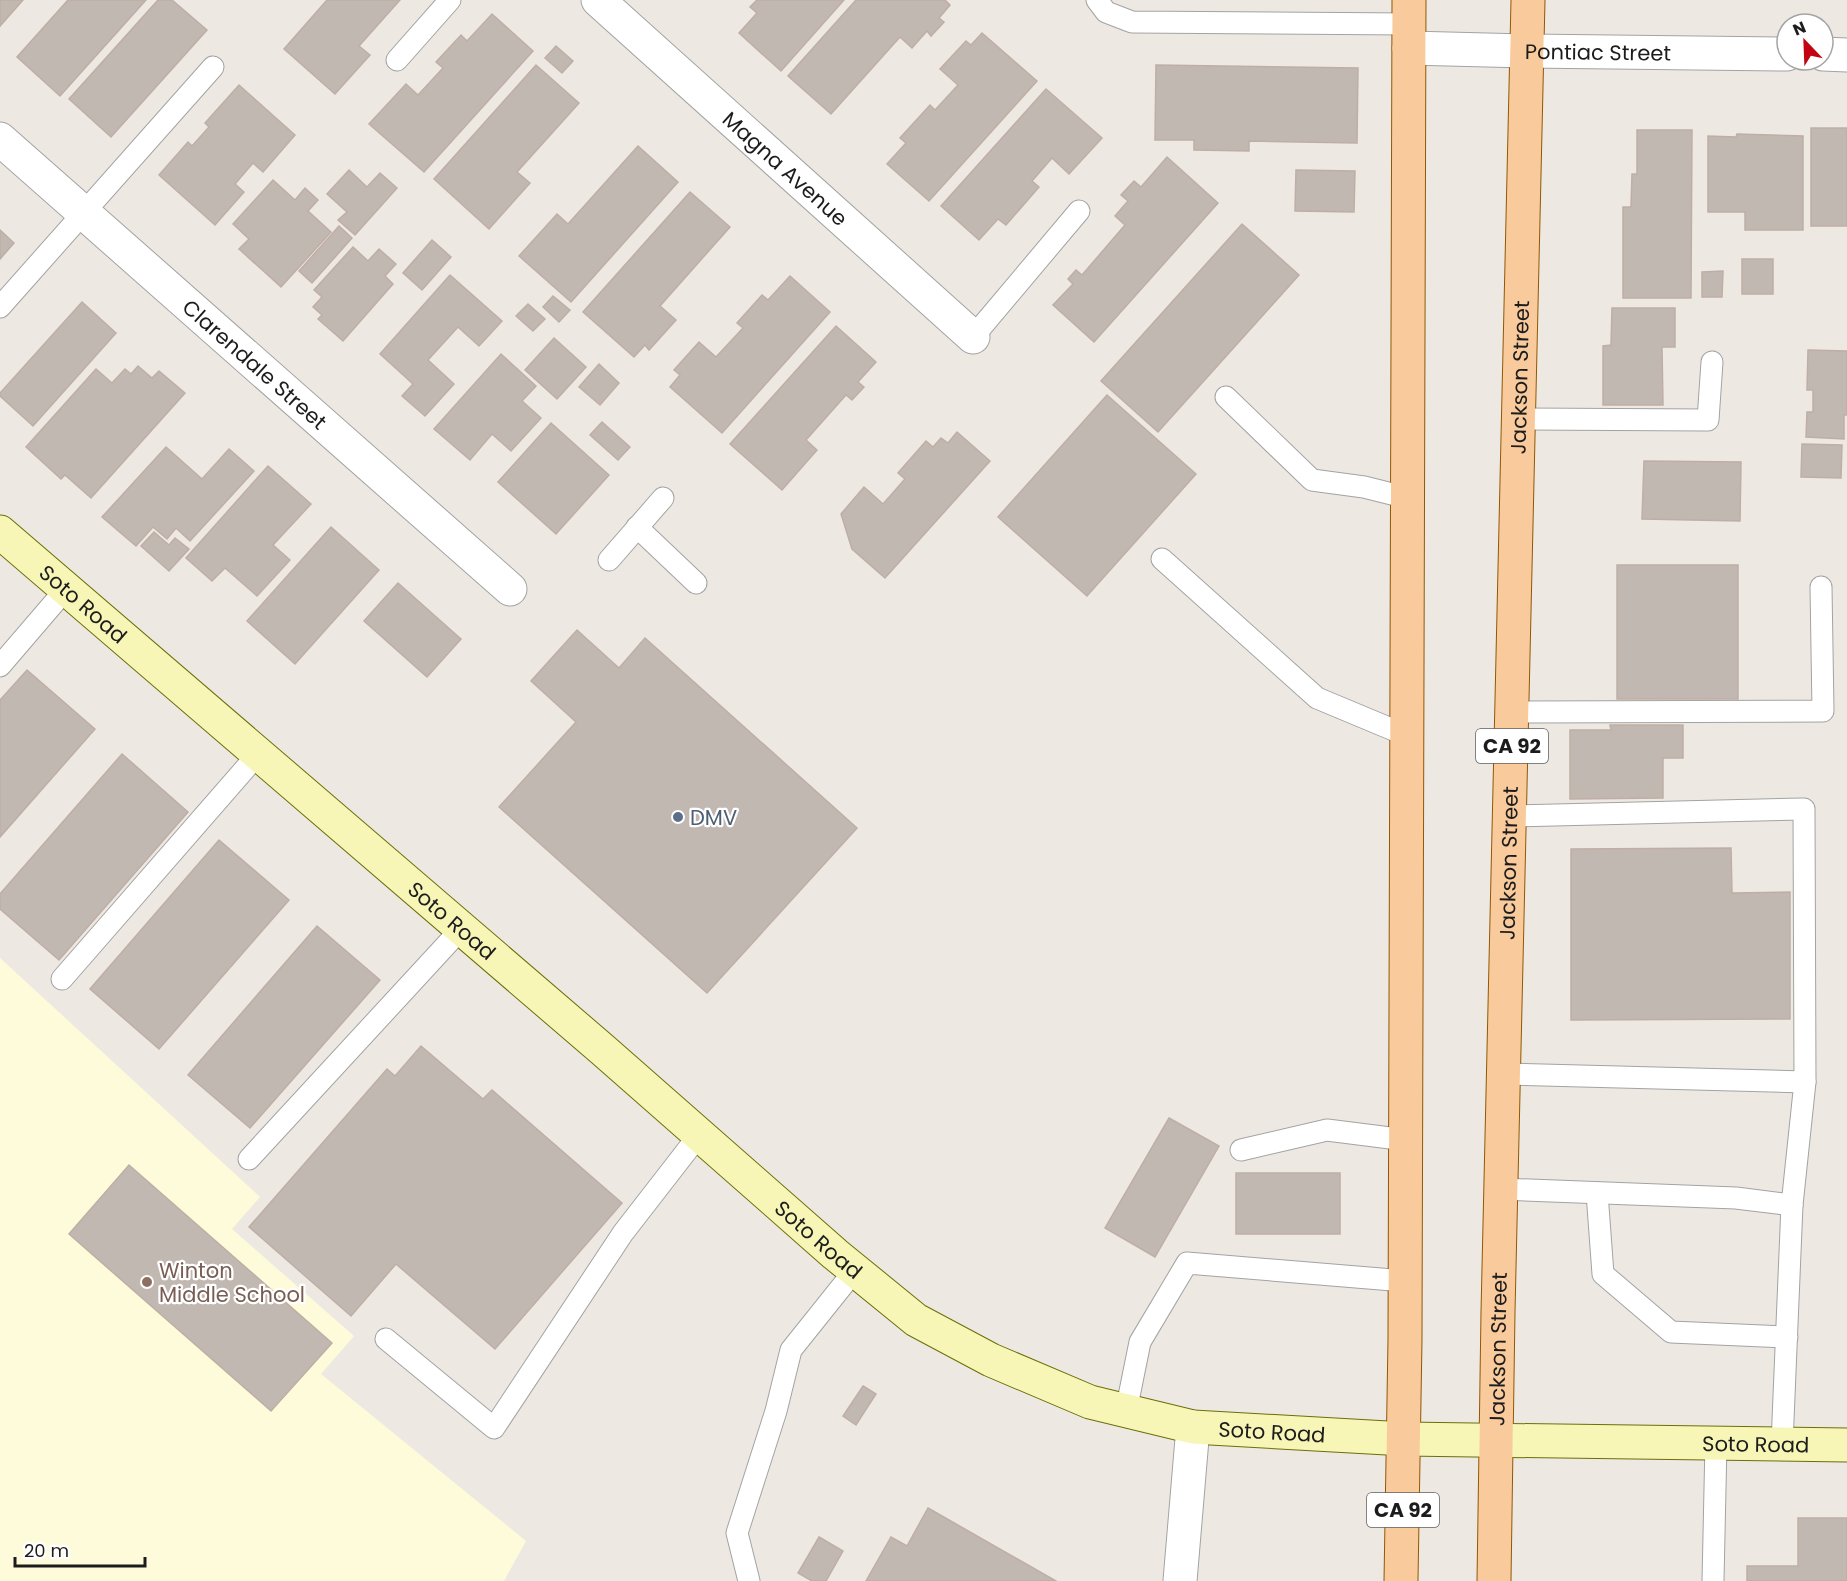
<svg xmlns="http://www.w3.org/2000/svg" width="1847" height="1581" font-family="Poppins,sans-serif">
<rect width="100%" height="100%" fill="#ede9e2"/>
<polygon fill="#fefbda" points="0,958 260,1197 232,1229 354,1336 321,1374 526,1541 504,1581 0,1581"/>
<g fill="#c2b8b2" stroke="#bfaea5" stroke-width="1.5">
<polygon points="0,0 23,0 0,26"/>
<polygon points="68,0 146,0 60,96 17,57"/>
<polygon points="158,0 172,0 207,30 111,137 69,99"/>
<polygon points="327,0 400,0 359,46 370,55 335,94 284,49"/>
<polygon points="757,0 844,0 781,71 739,33 757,13 750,7"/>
<polygon points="856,0 945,0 950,5 939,18 944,22 931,36 927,31 912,48 900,37 831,114 788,76"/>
<polygon points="492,14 533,51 424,172 369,124 406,84 418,95 443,68 436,62 461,35 467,41"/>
<polygon points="982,33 1037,81 929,201 887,164 906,143 900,138 930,105 935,110 958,85 940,69 966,41 971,45"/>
<polygon points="556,46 573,61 562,73 545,58"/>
<polygon points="536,65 579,103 517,172 530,183 489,229 434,179"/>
<polygon points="1156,65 1358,68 1357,143 1249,141 1249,151 1194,150 1194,140 1155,140"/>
<polygon points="239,85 295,135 263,172 253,163 235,184 244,192 215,225 159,175 188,142 192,146 209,127 205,123"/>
<polygon points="1046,89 1102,138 1069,174 1052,158 1032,181 1039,187 1006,225 998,219 979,240 941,206"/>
<rect x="1811" y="128" width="36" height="98"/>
<polygon points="1637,130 1692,130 1691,298 1623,298 1623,207 1631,207 1632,174 1637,174"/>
<polygon points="1737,134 1803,136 1803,230 1745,230 1745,212 1708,212 1708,136 1736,137"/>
<polygon points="638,146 678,182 571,302 519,256 557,214 568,224"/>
<polygon points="1167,157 1218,203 1094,342 1053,305 1073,284 1068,279 1076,270 1082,275 1125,225 1115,216 1128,201 1121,195 1134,181 1141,187"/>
<polygon points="349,170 367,187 380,173 397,188 355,235 338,220 347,212 327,194"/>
<polygon points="1296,170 1355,171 1354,212 1295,211"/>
<polygon points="273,180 295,200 305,188 318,200 308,211 331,232 281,287 239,249 249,239 233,224"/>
<polygon points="690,192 730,227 660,306 676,320 649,350 645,345 634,357 583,312"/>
<polygon points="1242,224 1299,275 1158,432 1101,381"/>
<polygon points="339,226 352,238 312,283 299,271"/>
<polygon points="0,230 14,243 0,259"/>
<polygon points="432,240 451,257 422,290 403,273"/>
<polygon points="353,247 368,261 379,249 396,264 385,276 393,284 343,341 318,319 322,315 313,307 322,297 314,290"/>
<rect x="1742" y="259" width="31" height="35"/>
<polygon points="1723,271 1722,297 1702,297 1702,272"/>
<polygon points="450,275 502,321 479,346 458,327 428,360 454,384 425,416 402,396 413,384 380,354"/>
<polygon points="790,276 830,312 722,433 670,387 680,375 674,370 699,342 716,357 743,328 737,323 762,295 768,300"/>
<polygon points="553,296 570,310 559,322 543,307"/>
<polygon points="82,302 116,333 33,426 0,396 0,393"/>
<polygon points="528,304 545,319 533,331 516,316"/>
<polygon points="1612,308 1675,308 1675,347 1662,347 1663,405 1603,405 1603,346 1611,345"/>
<polygon points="836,326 876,362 858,382 864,387 852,400 846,395 806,440 817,450 782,490 730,444"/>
<polygon points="554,338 586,367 557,399 525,370"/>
<polygon points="1808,350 1847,351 1847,415 1844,415 1844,439 1806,437 1807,412 1813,412 1813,390 1807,390"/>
<polygon points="501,354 536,386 522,401 541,418 511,451 492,434 470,460 434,429"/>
<polygon points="599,364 619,383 600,405 579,387"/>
<polygon points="138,366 152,378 159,371 185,393 91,498 65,475 61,479 26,447 96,369 112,383 125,369 131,374"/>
<polygon points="1107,395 1196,474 1087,596 998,517"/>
<polygon points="602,422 630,447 618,460 590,435"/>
<polygon points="551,423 609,475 556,534 498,482"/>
<polygon points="957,432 990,461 885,578 852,549 841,514 864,487 883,504 905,479 898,473 926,441 933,447 941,438 948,443"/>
<polygon points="1802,444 1842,445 1841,478 1801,477"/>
<polygon points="166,447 202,479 229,449 254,471 190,541 176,528 167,539 153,527 136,546 102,517"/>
<polygon points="1644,461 1741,462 1740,521 1642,519"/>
<polygon points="268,466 311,504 273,545 290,560 257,596 225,568 212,581 186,558"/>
<polygon points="331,527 379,570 295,664 247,621"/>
<polygon points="154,532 169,545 175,538 189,549 169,571 141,546"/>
<rect x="1617" y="565" width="121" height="134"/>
<polygon points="398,583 461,639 427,677 364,621"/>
<polygon points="577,630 619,668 645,638 857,828 707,993 499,807 576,722 531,681"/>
<polygon points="27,670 95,729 0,837 0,700"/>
<polygon points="1610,725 1683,725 1683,758 1663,758 1663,798 1570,799 1570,730 1611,730"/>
<polygon points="122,754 188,812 59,960 0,909 0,894"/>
<polygon points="219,840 289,900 159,1049 90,989"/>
<polygon points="1731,848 1732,893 1790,892 1790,1019 1571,1020 1571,849"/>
<polygon points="317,926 380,980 250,1128 188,1075"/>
<polygon points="421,1046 483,1099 492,1090 622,1203 495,1349 396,1264 351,1316 249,1227 387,1069 395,1076"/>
<polygon points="1169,1118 1219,1146 1155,1257 1105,1228"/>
<polygon points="129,1165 332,1343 271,1411 69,1234"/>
<rect x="1236" y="1173" width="104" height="61"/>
<polygon points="863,1386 876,1394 856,1425 843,1416"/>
<polygon points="928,1508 1056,1581 866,1581 891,1537 907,1546"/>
<polygon points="1798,1518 1847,1518 1847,1581 1747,1581 1747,1566 1798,1566"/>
<polygon points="819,1537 843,1551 826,1581 812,1581 798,1573"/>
</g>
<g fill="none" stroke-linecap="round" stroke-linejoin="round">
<g stroke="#a3a3a3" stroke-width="23">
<g id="lane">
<polyline points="1097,0 1106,12 1132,22 1409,24"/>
<polyline points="397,60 450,0"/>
<polyline points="0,307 213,67"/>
<polyline points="973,337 1079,211"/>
<polyline points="1226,397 1312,480 1364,487 1408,498"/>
<polyline points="1519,419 1708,420 1712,362"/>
<polyline points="637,527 696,583"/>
<polyline points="1162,559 1317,698 1408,736"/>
<polyline points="609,560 663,498"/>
<polyline points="0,666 66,589"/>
<polyline points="1512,712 1823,711 1821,587"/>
<polyline points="62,979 258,754"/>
<polyline points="1504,1074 1805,1082 1804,809 1510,816"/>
<polyline points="1241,1150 1327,1130 1406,1140"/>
<polyline points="249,1159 461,929"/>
<polyline points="1501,1189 1736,1198 1792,1205 1805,1082"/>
<polyline points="1597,1193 1603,1274 1671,1332 1787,1337"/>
<polyline points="386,1339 494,1428 623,1233 699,1135"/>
<polyline points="1126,1411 1140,1342 1187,1263 1405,1281"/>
<polyline points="1782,1444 1792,1205"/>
<polyline points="749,1581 737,1533 776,1411 791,1350 855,1270"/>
<polyline points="1713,1581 1716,1443"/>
</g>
</g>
<g stroke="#a3a3a3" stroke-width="35">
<g id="street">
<path id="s1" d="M598 0 973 337"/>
<path id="s2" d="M1409 48 1528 51 1787 54"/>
<polyline points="1823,54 1847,55"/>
<path id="s3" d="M0 139 510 589"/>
<polyline points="1180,1581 1193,1427"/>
</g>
</g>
<g stroke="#6b6f07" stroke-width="35">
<g id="secondary">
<path id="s4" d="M0 532 603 1050 835 1254 916 1320 991 1360 1090 1402 1193 1427 1405 1439 1847 1445"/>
</g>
</g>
<g stroke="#915804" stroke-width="35">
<g id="primary">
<polyline points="1401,1581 1405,1339 1409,0"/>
<path id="s5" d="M1494 1581 1498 1312 1528 0"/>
</g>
</g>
<use href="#lane" stroke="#fff" stroke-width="21"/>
<use href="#street" stroke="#fff" stroke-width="33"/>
<use href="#secondary" stroke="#f7f6b6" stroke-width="33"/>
<use href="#primary" stroke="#f9ca9b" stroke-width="33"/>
</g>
<circle fill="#5c6f8a" stroke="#fff" stroke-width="2" cx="678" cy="817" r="6"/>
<circle fill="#8d6e63" stroke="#fff" stroke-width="2" cx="147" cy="1282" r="6"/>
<g text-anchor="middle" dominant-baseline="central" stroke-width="4.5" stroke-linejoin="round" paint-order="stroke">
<g fill="#fff" stroke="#606060" stroke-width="1.5">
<rect x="1476" y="729" width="72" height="34" rx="4.5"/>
<rect x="1367" y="1493" width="72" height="34" rx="4.5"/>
</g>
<g font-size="20" font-weight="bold" fill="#1c1c1c">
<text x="1512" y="746">CA 92</text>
<text x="1403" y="1510">CA 92</text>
</g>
<g font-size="21" fill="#1c1c1c" stroke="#fff">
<text stroke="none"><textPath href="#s2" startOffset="189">Pontiac Street</textPath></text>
<text stroke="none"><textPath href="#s1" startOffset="252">Magna Avenue</textPath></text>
<text stroke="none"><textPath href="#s3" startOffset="340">Clarendale Street</textPath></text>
<text stroke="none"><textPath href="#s5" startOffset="1204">Jackson Street</textPath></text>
<text stroke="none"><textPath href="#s4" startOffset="110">Soto Road</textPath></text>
<text stroke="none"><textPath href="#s5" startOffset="718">Jackson Street</textPath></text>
<text stroke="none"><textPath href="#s4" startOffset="596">Soto Road</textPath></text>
<text stroke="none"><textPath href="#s4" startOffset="1082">Soto Road</textPath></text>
<text stroke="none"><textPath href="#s5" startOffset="232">Jackson Street</textPath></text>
<text stroke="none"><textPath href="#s4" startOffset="1586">Soto Road</textPath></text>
<text stroke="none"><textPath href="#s4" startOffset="2070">Soto Road</textPath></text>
</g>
<g font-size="21" fill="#4e5e75" stroke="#fff" text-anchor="start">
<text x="690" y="817">DMV</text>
</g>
<g font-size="21" fill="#785e54" stroke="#fff" text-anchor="start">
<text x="159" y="1270">Winton<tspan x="159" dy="24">Middle School</tspan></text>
</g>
</g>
<g transform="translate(1805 42) rotate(337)"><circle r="28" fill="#ffffff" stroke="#a4a4a4" stroke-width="1.5"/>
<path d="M0-4.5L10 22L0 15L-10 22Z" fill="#c30513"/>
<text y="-9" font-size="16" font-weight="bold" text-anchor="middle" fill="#1c1c1c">N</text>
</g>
<path d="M15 1557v9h130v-9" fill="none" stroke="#1c1c1c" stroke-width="3"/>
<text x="24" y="1557" font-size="18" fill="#1c1c1c" stroke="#ffffff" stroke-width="4.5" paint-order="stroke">20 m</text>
</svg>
